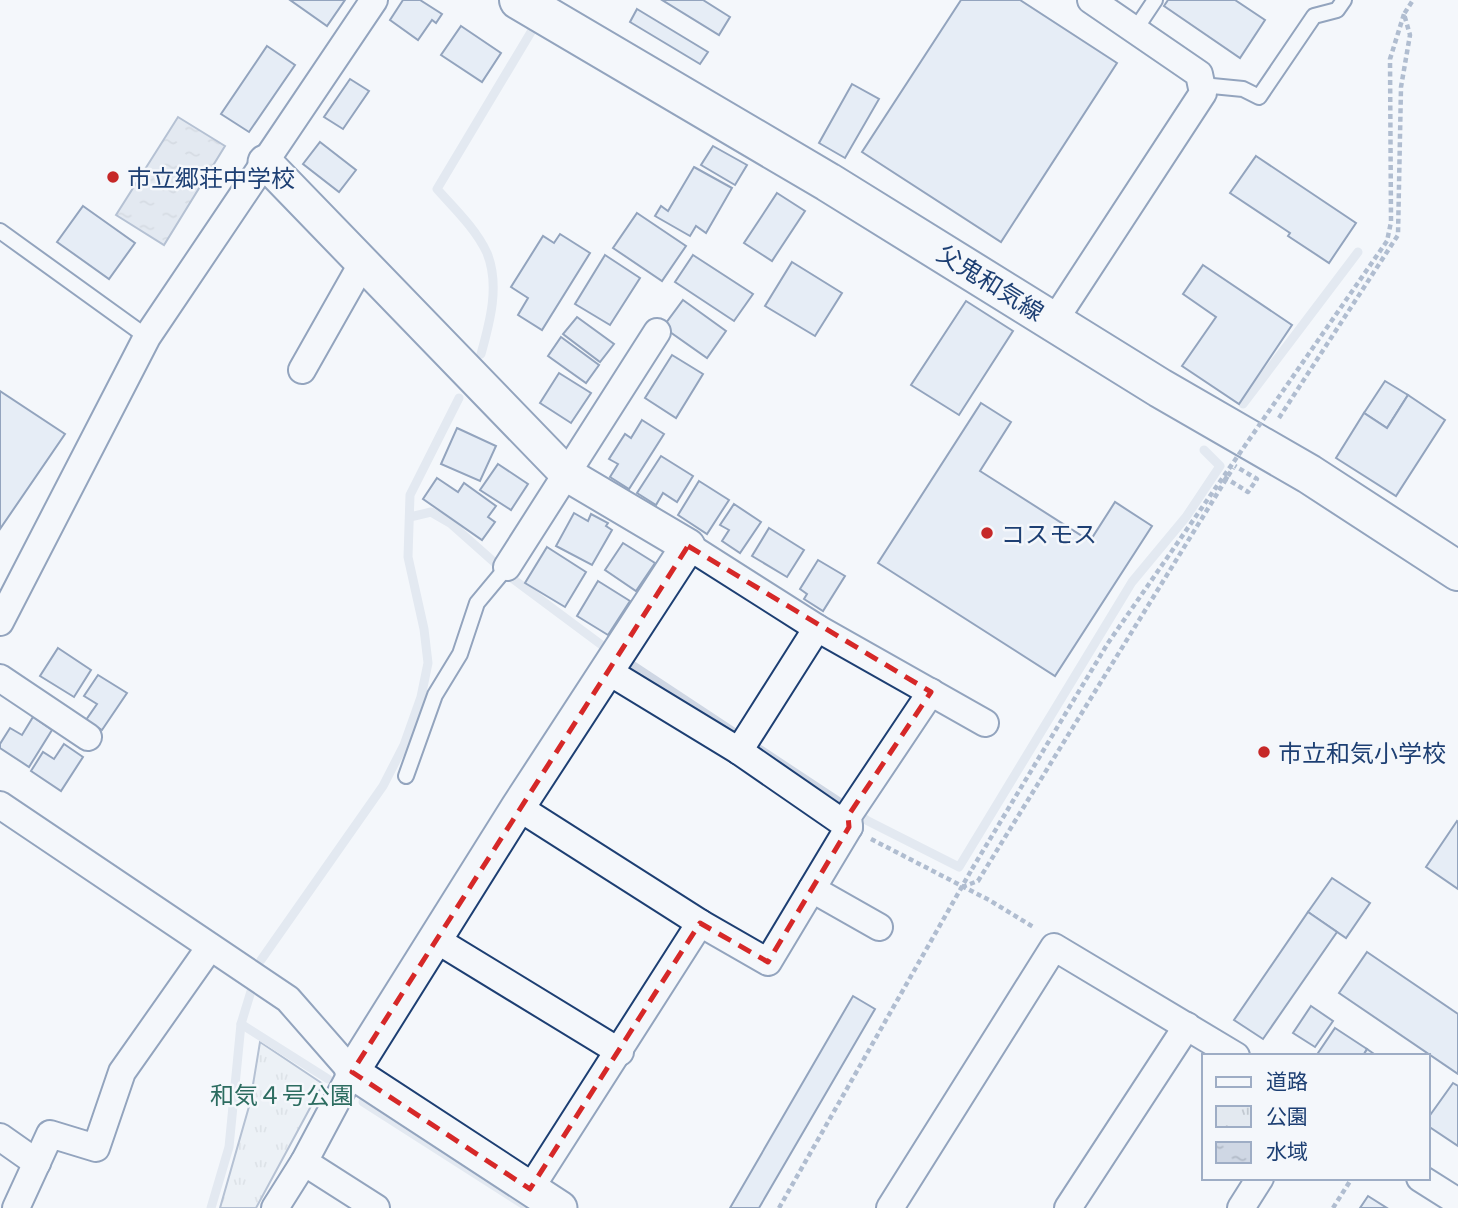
<svg xmlns="http://www.w3.org/2000/svg" width="1458" height="1208" font-family="'Golos Text','Noto Sans JP',sans-serif">
<defs>
<pattern id="park-tufts" width="24" height="20" patternUnits="userSpaceOnUse" patternTransform="scale(1.75)"><rect width="24" height="20" fill="#e3e9f0"/><path d="M3 7l-1-3M5 7V3M7 7l1-3M15 17l-1-3M17 17v-4M19 17l1-3" fill="none" stroke="#c2c9d1"/></pattern>
<pattern id="water-ripples" width="26" height="14" patternUnits="userSpaceOnUse" patternTransform="scale(1.75)"><rect width="26" height="14" fill="#cfd7e4"/><path d="M2 4q2-2 4 0t4 0M15 11q2-2 4 0t4 0" fill="none" stroke="#b1bac7"/></pattern>
</defs>
<rect width="100%" height="100%" fill="#f4f7fb"/>
<polygon fill="url(#park-tufts)" stroke="#687fa3" stroke-width="2" points="260,1042 323,1084 256,1208 220,1208 250,1103"/>
<polygon fill="url(#water-ripples)" stroke="#687fa3" stroke-width="2" points="178,117 225,146 164,245 116,215"/>
<g fill="none" stroke-linecap="round" stroke-linejoin="round">
<g stroke="#cfd7e4" stroke-width="9">
<path d="M481 354C490 322 500 285 487 253 476 229 454 208 437 189L534 27"/>
<polyline points="1243,404 1358,252"/>
<polyline points="410,517 431,512 450,523 513,579 603,646"/>
<polyline points="632,665 744,739"/>
<polyline points="759,749 868,821 959,867 1132,582 1186,517 1220,466 1204,450"/>
<polyline points="261,960 383,786 404,745 421,697 428,663 424,629 408,557 410,495 459,398"/>
<polyline points="241,1024 328,1079"/>
<polyline points="363,1102 529,1208"/>
<polyline points="211,1208 229,1147 241,1024 252,988"/>
</g>
</g>
<g fill="#d5e0f0" stroke="#1d3f73" stroke-width="2">
<polygon points="290,0 345,0 327,26"/>
<polygon points="403,0 420,0 442,14 436,23 432,20 418,40 390,20"/>
<polygon points="662,0 703,0 730,17 719,35"/>
<polygon points="961,0 1020,0 1117,63 1001,242 862,152"/>
<polygon points="1168,0 1235,0 1265,20 1240,58 1164,6"/>
<polygon points="637,9 708,52 700,64 630,22"/>
<polygon points="461,26 501,53 482,82 441,55"/>
<polygon points="267,46 295,65 249,132 221,114"/>
<polygon points="350,79 369,91 343,129 324,117"/>
<polygon points="852,84 879,99 845,158 819,143"/>
<polygon points="320,142 356,170 339,192 303,164"/>
<polygon points="713,146 747,165 735,185 701,165"/>
<polygon points="1256,156 1356,223 1329,263 1288,236 1290,233 1230,193"/>
<polygon points="694,167 732,188 706,233 696,226 690,236 655,216 661,206 668,211"/>
<polygon points="777,193 805,211 772,261 744,243"/>
<polygon points="83,206 135,243 109,279 57,242"/>
<polygon points="637,213 686,246 662,281 613,248"/>
<polygon points="560,234 590,253 542,330 518,315 528,298 511,287 543,236 554,243"/>
<polygon points="605,255 640,278 610,325 575,304"/>
<polygon points="693,255 753,294 734,321 675,282"/>
<polygon points="792,262 842,293 815,336 765,306"/>
<polygon points="1203,265 1292,325 1239,404 1182,366 1216,317 1183,294"/>
<polygon points="683,300 726,331 707,358 663,327"/>
<polygon points="966,301 1013,331 959,415 911,385"/>
<polygon points="577,317 614,344 600,362 563,334"/>
<polygon points="561,337 599,365 586,383 548,356"/>
<polygon points="672,355 703,374 676,418 645,398"/>
<polygon points="559,373 591,393 571,423 540,403"/>
<polygon points="1385,381 1408,395 1387,428 1364,413"/>
<polygon points="0,391 65,434 0,529"/>
<polygon points="1408,395 1445,420 1396,496 1336,458 1364,413 1387,428"/>
<polygon points="981,403 1011,422 980,471 1090,541 1115,502 1152,526 1055,676 878,563"/>
<polygon points="642,420 664,434 629,489 610,477 618,464 609,459 625,434 631,438"/>
<polygon points="457,428 496,446 480,481 441,464"/>
<polygon points="661,456 693,476 677,502 663,493 656,505 637,493"/>
<polygon points="498,464 528,484 511,510 480,490"/>
<polygon points="437,478 458,492 464,483 496,506 488,517 495,522 482,540 423,499"/>
<polygon points="699,481 729,500 707,534 678,515"/>
<polygon points="734,504 761,522 740,553 722,541 729,530 720,525"/>
<polygon points="574,513 588,521 591,514 608,523 606,526 612,530 592,565 556,546"/>
<polygon points="769,528 804,550 787,577 752,556"/>
<polygon points="623,543 655,563 636,591 605,570"/>
<polygon points="547,547 586,572 565,607 525,583"/>
<polygon points="818,560 845,576 823,611 804,599 807,594 800,589"/>
<polygon points="598,581 630,601 608,635 577,616"/>
<polygon points="58,648 91,670 74,697 40,676"/>
<polygon points="98,675 127,693 102,730 86,720 97,704 84,696"/>
<polygon points="33,717 52,730 29,767 0,748 0,744 10,728 22,735"/>
<polygon points="64,744 83,757 61,791 31,771 43,752 54,759"/>
<polygon points="1457,821 1458,822 1458,889 1426,867"/>
<polygon points="1332,878 1370,903 1346,938 1308,912"/>
<polygon points="1308,912 1337,932 1263,1039 1234,1020"/>
<polygon points="1367,952 1458,1014 1458,1074 1339,993"/>
<polygon points="853,996 875,1009 759,1208 730,1208"/>
<polygon points="1311,1006 1333,1021 1315,1047 1293,1033"/>
<polygon points="1335,1028 1367,1049 1363,1056 1316,1056"/>
<polygon points="1367,1049 1377,1056 1363,1056"/>
<polygon points="1453,1083 1458,1086 1458,1146 1428,1126 1428,1118"/>
<polygon points="1368,1196 1387,1208 1360,1208"/>
</g>
<g fill="none" stroke-linecap="round" stroke-linejoin="round">
<g stroke="#1d3f73" stroke-width="18">
<g id="service">
<polyline points="1135,30 1155,0"/>
<polyline points="1202,85 1243,89 1259,97 1314,16 1337,10 1344,0"/>
<polyline points="0,231 147,337"/>
<polyline points="406,776 435,695 460,654 477,603 507,567"/>
</g>
</g>
<g stroke="#1d3f73" stroke-width="30">
<g id="minor">
<polyline points="1054,321 1203,93 1199,74 1091,0"/>
<polyline points="302,370 362,264"/>
<polyline points="688,546 817,628 985,723"/>
<polyline points="507,567 657,332"/>
<polyline points="0,622 147,337 374,0"/>
<polyline points="0,678 88,737"/>
<polyline points="739,751 817,628"/>
<polyline points="0,805 288,999 352,1072 304,1162 275,1208"/>
<polyline points="518,807 700,923 768,962 849,827 739,751 606,670"/>
<polyline points="849,827 848,816 931,692"/>
<polyline points="812,889 879,927"/>
<polyline points="435,939 620,1052"/>
<polyline points="0,1137 37,1163"/>
<polyline points="304,1162 376,1208"/>
<polyline points="1420,1178 1458,1202"/>
<polyline points="530,1189 700,923"/>
<polyline points="16,1208 50,1134 96,1148 122,1072 210,947"/>
<polyline points="890,1208 1054,947 1236,1056"/>
<polyline points="1068,1208 1187,1026"/>
<polyline points="1241,1208 1260,1178"/>
</g>
</g>
<g stroke="#1d3f73" stroke-width="37">
<polyline id="tertiary" points="265,162 568,475 688,546 518,807 352,1072 560,1208"/>
</g>
<g stroke="#1d3f73" stroke-width="42">
<polyline id="secondary" points="519,0 828,182 1160,388 1309,474 1458,571"/>
</g>
<g stroke="#5e769c" stroke-width="4.5" stroke-dasharray="5 3.5" stroke-linecap="butt">
<polyline points="1279,418 1398,235 1401,87 1410,35 1404,14 1413,0"/>
<polyline points="871,839 989,900 1035,928"/>
<polyline points="962,887 978,881 1233,468"/>
<polyline points="779,1208 972,869"/>
<polyline points="1333,1208 1352,1178"/>
</g>
<use href="#service" stroke="#f4f7fb" stroke-width="14"/>
<use href="#minor" stroke="#f4f7fb" stroke-width="26"/>
<use href="#tertiary" stroke="#f4f7fb" stroke-width="33"/>
<use href="#secondary" stroke="#f4f7fb" stroke-width="38"/>
<g stroke="#5e769c" stroke-width="4.5" stroke-dasharray="5 3.5" stroke-linecap="butt">
<polyline points="1224,477 1248,492 1257,479 1235,466"/>
<polyline points="972,869 1108,643 1387,241 1391,222 1390,59 1404,14"/>
</g>
</g>
<path d="M0 0H1458V1208H0ZM688 546 931 692 848 816 849 827 768 962 700 923 530 1189 352 1072Z" fill="#f4f7fb" fill-opacity=".55" fill-rule="evenodd"/>
<path fill="none" stroke="#d62828" stroke-width="5" stroke-dasharray="14 9" stroke-linejoin="round" d="M688 546 931 692 848 816 849 827 768 962 700 923 530 1189 352 1072Z"/>
<g fill="#c62828" stroke="#f4f7fb" stroke-width="2.5">
<circle cx="113" cy="177" r="7"/>
<circle cx="987" cy="533" r="7"/>
<circle cx="1264" cy="752" r="7"/>
</g>
<g text-anchor="middle" dominant-baseline="central" stroke-width="5" stroke-linejoin="round" paint-order="stroke">
<g font-size="24" fill="#1d3f73" stroke="#f4f7fb" text-anchor="start">
<text x="127" y="177">市立郷荘中学校</text>
<text x="1001" y="533">コスモス</text>
<text x="1278" y="752">市立和気小学校</text>
</g>
<g font-size="24" fill="#1d3f73" stroke="#f4f7fb">
<text transform="translate(991 282) rotate(32)">父鬼和気線</text>
</g>
<g font-size="24" fill="#2c6c60" stroke="#f4f7fb">
<text x="282" y="1094">和気４号公園</text>
</g>
</g>
<rect x="1202" y="1054" width="228" height="126" fill="#f4f7fb" stroke="#9eadc5" stroke-width="2"/>
<rect x="1216" y="1077" width="35" height="10" fill="#f4f7fb" stroke="#9eadc5" stroke-width="2"/>
<text x="1266" y="1089" font-size="21" fill="#1d3f73">道路</text>
<rect x="1216" y="1106" width="35" height="21" fill="url(#park-tufts)" stroke="#9eadc5" stroke-width="2"/>
<text x="1266" y="1124" font-size="21" fill="#1d3f73">公園</text>
<rect x="1216" y="1142" width="35" height="21" fill="url(#water-ripples)" stroke="#9eadc5" stroke-width="2"/>
<text x="1266" y="1159" font-size="21" fill="#1d3f73">水域</text>
</svg>
